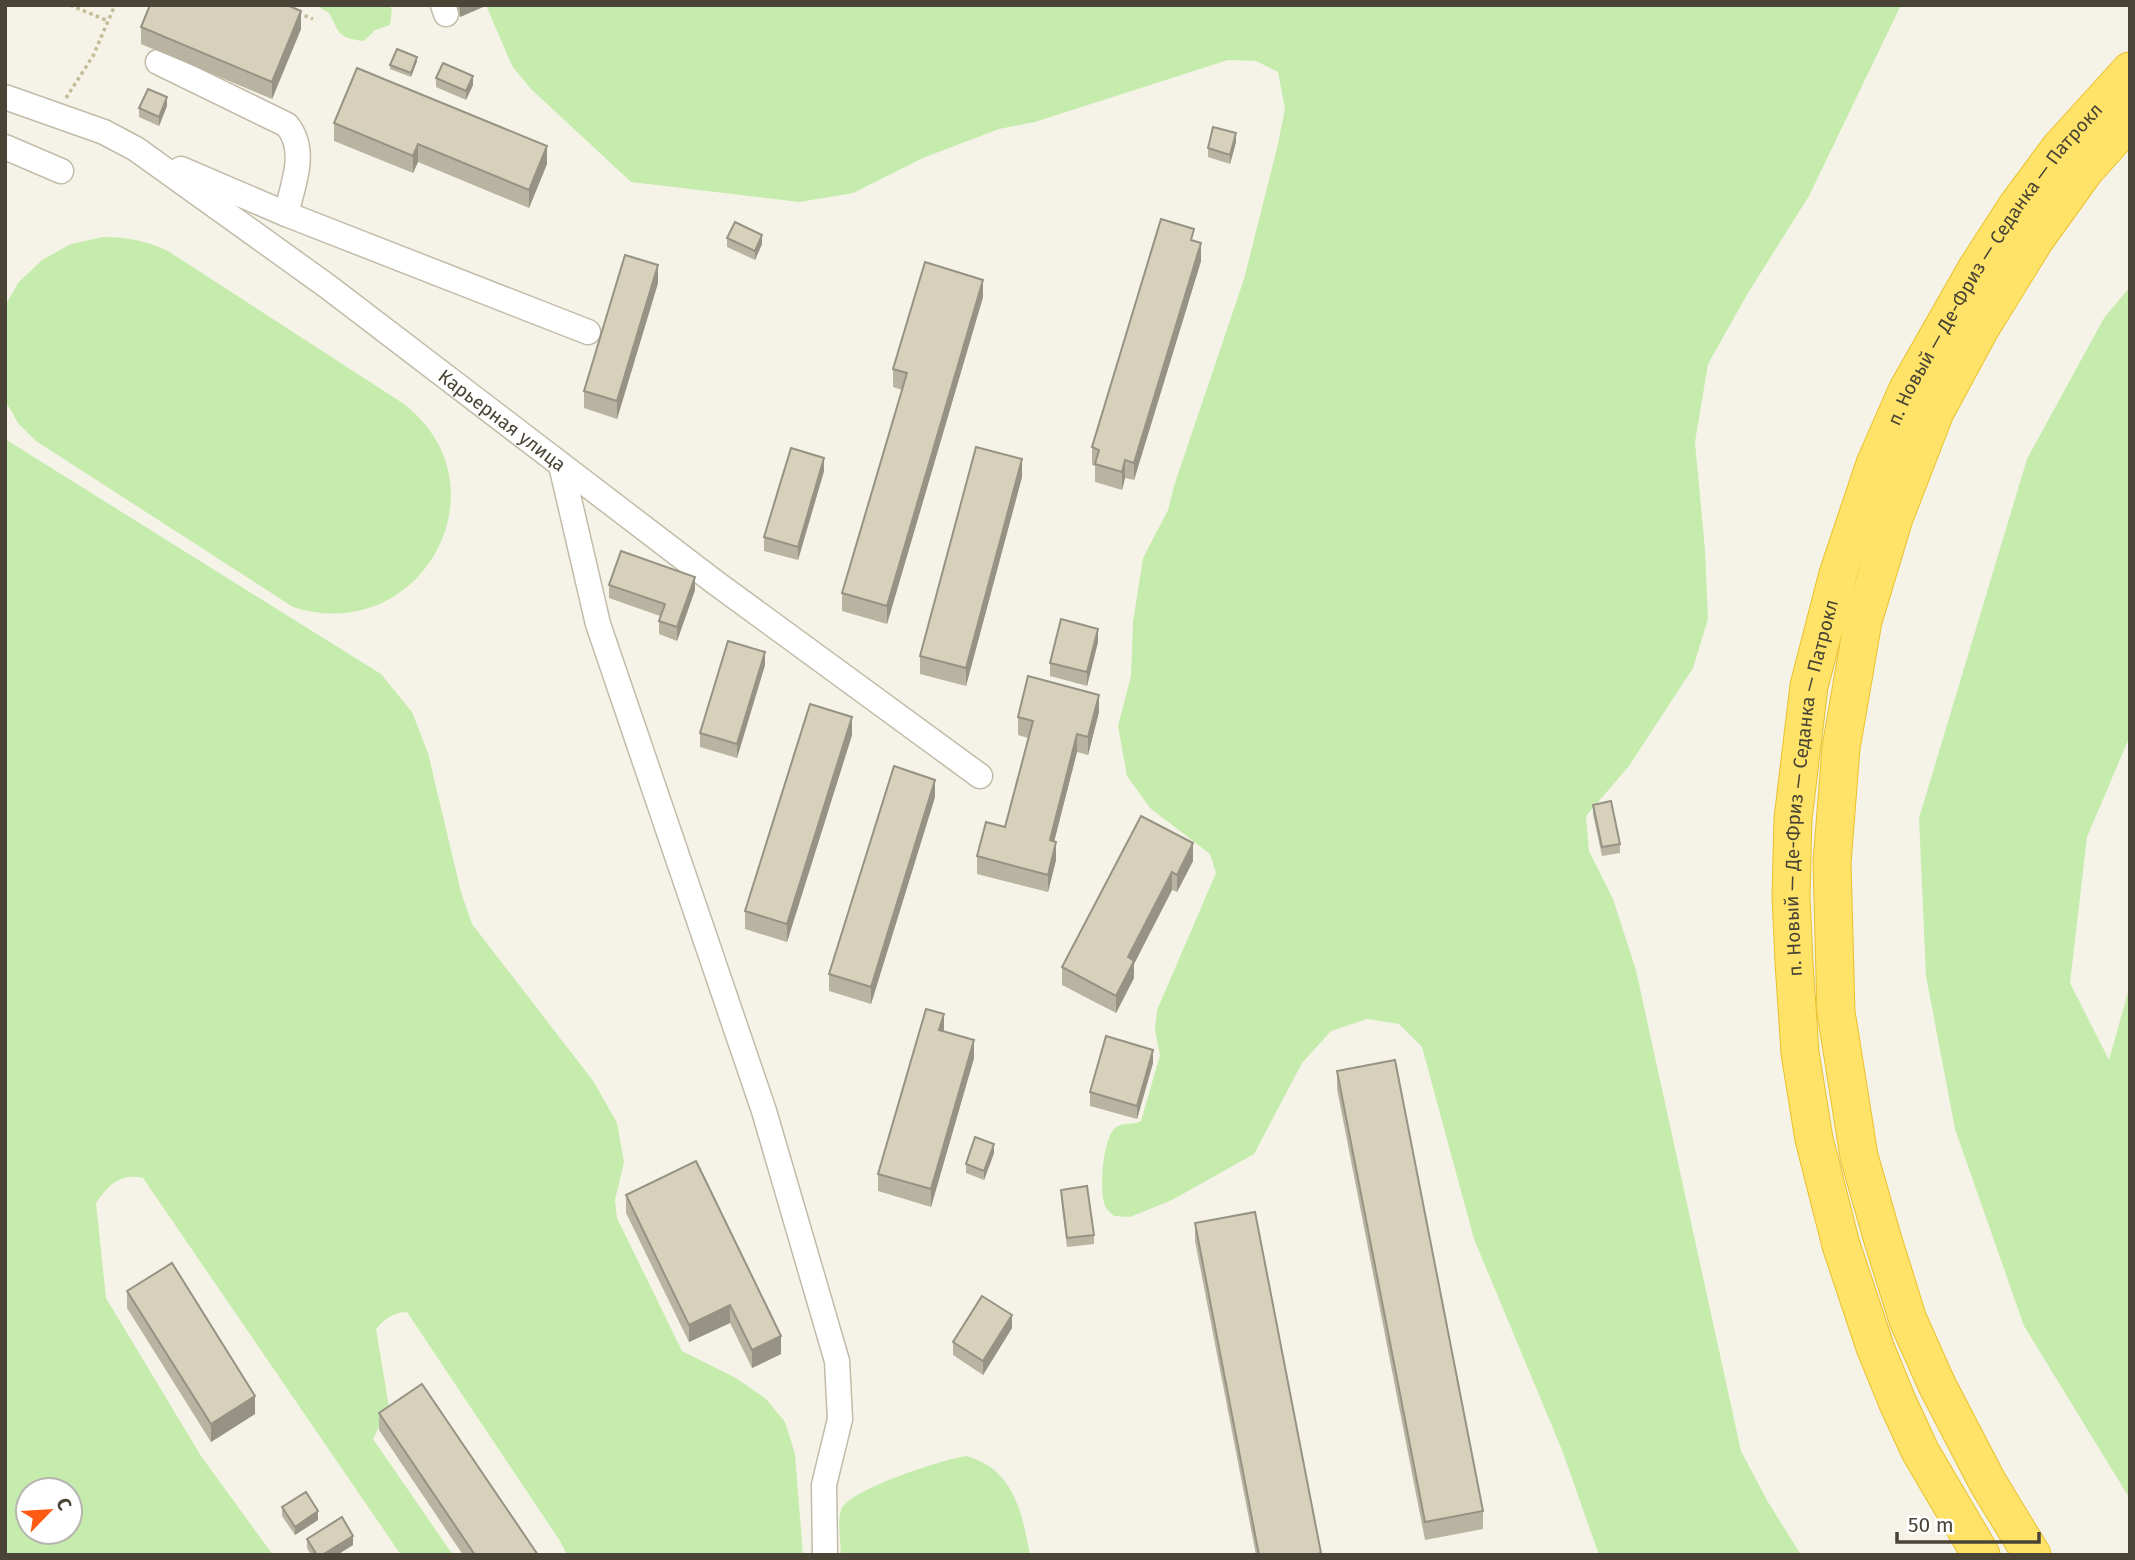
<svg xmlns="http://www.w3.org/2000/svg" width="2135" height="1560" font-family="'Fira Sans',sans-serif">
<rect width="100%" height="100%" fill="#f5f3e7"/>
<g fill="#c6ecad" fill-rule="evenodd">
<path d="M315 5H388L392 9 390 25 375 30 364 41C337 38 340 33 329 13Z"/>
<path d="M486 5H1901L1809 196 1748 293 1708 364 1695 442 1705 550 1708 619 1693 668 1629 766 1586 816 1589 851 1613 899 1636 970 1741 1451 1768 1502 1801 1555H1599L1562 1450 1474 1239 1422 1047 1399 1024 1367 1019 1331 1031 1302 1063 1254 1154 1172 1200 1130 1217 1114 1216C1111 1213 1108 1211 1106 1208 1098 1194 1103 1138 1115 1128 1124 1121 1132 1126 1141 1121L1160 1055 1155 1030 1157 1010 1216 873 1210 854 1150 808 1127 776 1118 726 1131 676 1133 622 1143 558 1168 510 1174 486 1244 279 1277 148 1285 109 1278 72 1256 61 1228 60 1035 122 999 129 923 158 853 193 799 202 631 182 531 89 512 66Z"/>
<path d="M103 237C126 237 147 241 168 251L404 404C510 487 420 648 293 607L36 441 18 423 5 400V306L18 283 42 260 71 244Z"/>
<polygon points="2130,287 2130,736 2087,837 2070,983 2109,1060 2130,985 2130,1499 2024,1326 1955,1129 1926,976 1919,818 2027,459 2104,318"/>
<path d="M5 439 381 674 412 712 428 753 461 892 472 924 594 1082 617 1123 624 1162 615 1200 617 1218 682 1351 736 1378 766 1399 785 1422 795 1454 803 1555H567L560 1541 407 1312C392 1313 386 1318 376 1329L389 1407 373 1439 453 1555H401L143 1178C120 1173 109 1185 96 1203L106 1298 201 1456 273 1555H5ZM28 1490H70V1532H28Z"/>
<path d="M966 1456C1014 1469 1022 1512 1030 1555H841C841 1542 837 1522 841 1510 849 1489 942 1460 966 1456Z"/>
</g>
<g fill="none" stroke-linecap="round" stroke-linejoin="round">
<g stroke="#c1bca9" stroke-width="27">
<g id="minor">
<polyline points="443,5 446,14"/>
<path d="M158 62 287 125C308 151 293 184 286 214"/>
<path id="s1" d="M5 97 104 132 136 149 327 286 716 583 980 776"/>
<polyline points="5,147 61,171"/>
<polyline points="181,169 286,214 588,332"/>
<polyline points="561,465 598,624 764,1111 837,1361 840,1419 824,1485 825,1555"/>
</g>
</g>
<g stroke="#e9c02d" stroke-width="39">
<g id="highway">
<path id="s2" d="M1981 1555 1920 1451 1897 1401 1875 1347 1841 1245 1814 1139 1800 1053 1794 962 1791 896 1793 819 1809 686 1838 574 1875 464 1907 391 1977 268 2017 206 2060 148 2130 71"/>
<polyline points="2032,1555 1988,1483 1937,1385 1908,1320 1882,1237 1859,1156 1836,1012 1832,863 1841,748 1863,621 1894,518 1935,412 1981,327 2036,238 2085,170 2130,120"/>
</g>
</g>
<g stroke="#c4bb99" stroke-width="3.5" stroke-dasharray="3.5 3.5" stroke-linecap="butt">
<polyline points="70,5 108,21"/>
<polyline points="298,13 313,19"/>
<polyline points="66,98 93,56 115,5"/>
</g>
<use href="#minor" stroke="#fff" stroke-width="24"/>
<use href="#highway" stroke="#ffe368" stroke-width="37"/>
</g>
<g fill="#b9b4a2">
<polygon points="456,5 483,5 483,7 460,17"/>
<polygon points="141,27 301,29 272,99 141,44"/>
<polygon points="417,61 411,77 390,69 390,65"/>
<polygon points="436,78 473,85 466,100 436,87"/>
<polygon points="167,106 159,126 139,117 139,108"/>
<polygon points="334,123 547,164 529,208 418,162 413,173 334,141"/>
<polygon points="1236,142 1230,164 1208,157 1208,148"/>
<polygon points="727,238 762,244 755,260 727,247"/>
<polygon points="1194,241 1201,261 1134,480 1125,478 1122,490 1095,482 1095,466 1092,465 1092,447"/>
<polygon points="658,283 617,419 584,408 584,391"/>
<polygon points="983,297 887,624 842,611 842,593 902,390 893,387 893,369"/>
<polygon points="824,471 798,560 764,551 764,537"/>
<polygon points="1022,477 966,686 920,674 920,656"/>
<polygon points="609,585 695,590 677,641 659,634 659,621 660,616 609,598"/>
<polygon points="1098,642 1087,686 1050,676 1050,663"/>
<polygon points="765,665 737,758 700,747 700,733"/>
<polygon points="1099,712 1088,755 1077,752 1054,841 1056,860 1048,892 977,874 977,856 1005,827 1028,738 1018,735 1018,717"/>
<polygon points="852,735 787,942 745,929 745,911"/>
<polygon points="935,797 871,1004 829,991 829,974"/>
<polygon points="1593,805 1620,844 1620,853 1602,856 1593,814"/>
<polygon points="1141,816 1193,861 1177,892 1172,890 1134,964 1134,978 1116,1013 1062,985 1062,967"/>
<polygon points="944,1031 974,1058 931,1207 878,1191 878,1174"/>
<polygon points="1153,1063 1137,1119 1090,1106 1090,1092"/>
<polygon points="1337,1071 1483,1511 1483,1529 1425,1540 1337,1089"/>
<polygon points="994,1153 984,1180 966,1173 966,1164"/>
<polygon points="1061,1190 1094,1235 1094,1244 1067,1247 1061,1199"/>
<polygon points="626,1195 781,1354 752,1368 730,1323 689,1342 626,1213"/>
<polygon points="1255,1212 1321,1555 1256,1555 1195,1241 1195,1223"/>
<polygon points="127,1291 255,1414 211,1442 127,1308"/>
<polygon points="1012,1328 983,1375 953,1355 953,1342"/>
<polygon points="379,1413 538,1555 463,1555 379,1430"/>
<polygon points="282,1507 318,1520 295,1535 282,1516"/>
<polygon points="307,1539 353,1545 337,1555 311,1555 307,1548"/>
</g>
<g fill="#969284">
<polygon points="460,5 483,5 483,7 460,17"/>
<polygon points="301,11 301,29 272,99 272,82"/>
<polygon points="417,57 417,61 411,77 411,73"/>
<polygon points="473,76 473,85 466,100 466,91"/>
<polygon points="167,97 167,106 159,126 159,117"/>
<polygon points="1236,133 1236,142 1230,164 1230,155"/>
<polygon points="418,144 418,162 413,173 413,156"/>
<polygon points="547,146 547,164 529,208 529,190"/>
<polygon points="762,235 762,244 755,260 755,251"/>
<polygon points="1201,243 1201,261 1134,480 1134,463"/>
<polygon points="658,265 658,283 617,419 617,401"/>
<polygon points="983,280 983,297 887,624 887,606"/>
<polygon points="824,458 824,471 798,560 798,547"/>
<polygon points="1022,459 1022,477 966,686 966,668"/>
<polygon points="1125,460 1125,478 1122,490 1122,472"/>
<polygon points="695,577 695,590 677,641 677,627"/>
<polygon points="1098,629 1098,642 1087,686 1087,672"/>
<polygon points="765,652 765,665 737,758 737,744"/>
<polygon points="1099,695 1099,712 1088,755 1088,737"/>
<polygon points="852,717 852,735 787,942 787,924"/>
<polygon points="1077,734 1077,752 1050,858 1050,840"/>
<polygon points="935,780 935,797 871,1004 871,987"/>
<polygon points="1056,842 1056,860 1048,892 1048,875"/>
<polygon points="1193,843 1193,861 1177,892 1177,875"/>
<polygon points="1172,872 1172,890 1134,964 1134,978 1116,1013 1116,996 1128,957"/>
<polygon points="944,1014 944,1031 939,1030"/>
<polygon points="974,1040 974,1058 931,1207 931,1189"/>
<polygon points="1153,1050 1153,1063 1137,1119 1137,1106"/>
<polygon points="994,1144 994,1153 984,1180 984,1171"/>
<polygon points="730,1305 730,1323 689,1342 689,1325"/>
<polygon points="1012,1315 1012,1328 983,1375 983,1361"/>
<polygon points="781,1336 781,1354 752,1368 752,1350"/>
<polygon points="255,1396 255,1414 211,1442 211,1424"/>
<polygon points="318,1511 318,1520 295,1535 295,1527"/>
<polygon points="353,1536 353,1545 337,1555 322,1555"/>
</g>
<g fill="#d7d1bc" stroke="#969284" stroke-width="2">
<polygon points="150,5 287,5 301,11 272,82 141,27"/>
<polygon points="397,49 417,57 411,73 390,65"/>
<polygon points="443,63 473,76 466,91 436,78"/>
<polygon points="357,68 547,146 529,190 418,144 413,156 334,123"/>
<polygon points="148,89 167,97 159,117 139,108"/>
<polygon points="1213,127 1236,133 1230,155 1208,148"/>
<polygon points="1161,219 1194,229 1191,240 1201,243 1134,463 1125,460 1122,472 1095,464 1099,450 1092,447"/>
<polygon points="735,222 762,235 755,251 727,238"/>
<polygon points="625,255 658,265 617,401 584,391"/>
<polygon points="925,262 983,280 887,606 842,593 907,373 893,369"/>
<polygon points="976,447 1022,459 966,668 920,656"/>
<polygon points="791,448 824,458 798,547 764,537"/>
<polygon points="621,551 695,577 677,627 659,621 665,604 609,585"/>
<polygon points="1061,619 1098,629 1087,672 1050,663"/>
<polygon points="728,641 765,652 737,744 700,733"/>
<polygon points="1028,676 1099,695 1088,737 1077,734 1050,840 1056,842 1048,875 977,856 986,822 1005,827 1033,721 1018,717"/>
<polygon points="810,704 852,717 787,924 745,911"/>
<polygon points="894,766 935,780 871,987 829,974"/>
<polygon points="1611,801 1620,844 1602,847 1593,805"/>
<polygon points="1141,816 1193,843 1177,875 1172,872 1128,957 1134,961 1116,996 1062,967"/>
<polygon points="926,1009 944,1014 939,1030 974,1040 931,1189 878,1174"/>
<polygon points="1106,1036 1153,1050 1137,1106 1090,1092"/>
<polygon points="1395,1060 1483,1511 1425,1522 1337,1071"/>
<polygon points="975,1137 994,1144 984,1171 966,1164"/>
<polygon points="696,1161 781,1336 752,1350 730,1305 689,1325 626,1195"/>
<polygon points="1087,1186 1094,1235 1067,1238 1061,1190"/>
<polygon points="1255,1212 1321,1553 1314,1555 1259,1555 1195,1223"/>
<polygon points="172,1263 255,1396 211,1424 127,1291"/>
<polygon points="982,1296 1012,1315 983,1361 953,1342"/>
<polygon points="422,1384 538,1555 475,1555 379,1413"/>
<polygon points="306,1492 318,1511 295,1527 282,1507"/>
<polygon points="342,1517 353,1536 322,1555 317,1555 307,1539"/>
</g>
<g text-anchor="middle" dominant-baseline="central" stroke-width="6" stroke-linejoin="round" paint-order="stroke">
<g font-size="19" fill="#494435" stroke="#fff">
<text stroke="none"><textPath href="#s2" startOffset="1372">п. Новый — Де-Фриз — Седанка — Патрокл</textPath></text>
<text stroke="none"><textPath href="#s1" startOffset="597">Карьерная улица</textPath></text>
<text stroke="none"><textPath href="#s2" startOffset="805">п. Новый — Де-Фриз — Седанка — Патрокл</textPath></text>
</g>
</g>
<rect width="2135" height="1560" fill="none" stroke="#494435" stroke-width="14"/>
<g transform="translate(49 1511) rotate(65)"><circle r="33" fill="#ffffff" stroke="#b6b4ae" stroke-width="2"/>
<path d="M0-5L12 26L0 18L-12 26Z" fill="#ff5a14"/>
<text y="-10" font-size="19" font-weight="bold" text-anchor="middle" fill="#494435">С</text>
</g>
<path d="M1897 1532v10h142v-10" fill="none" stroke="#494435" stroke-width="3.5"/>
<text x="1908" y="1532" font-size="21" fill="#494435" stroke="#ffffff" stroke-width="5" paint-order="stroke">50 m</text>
</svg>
